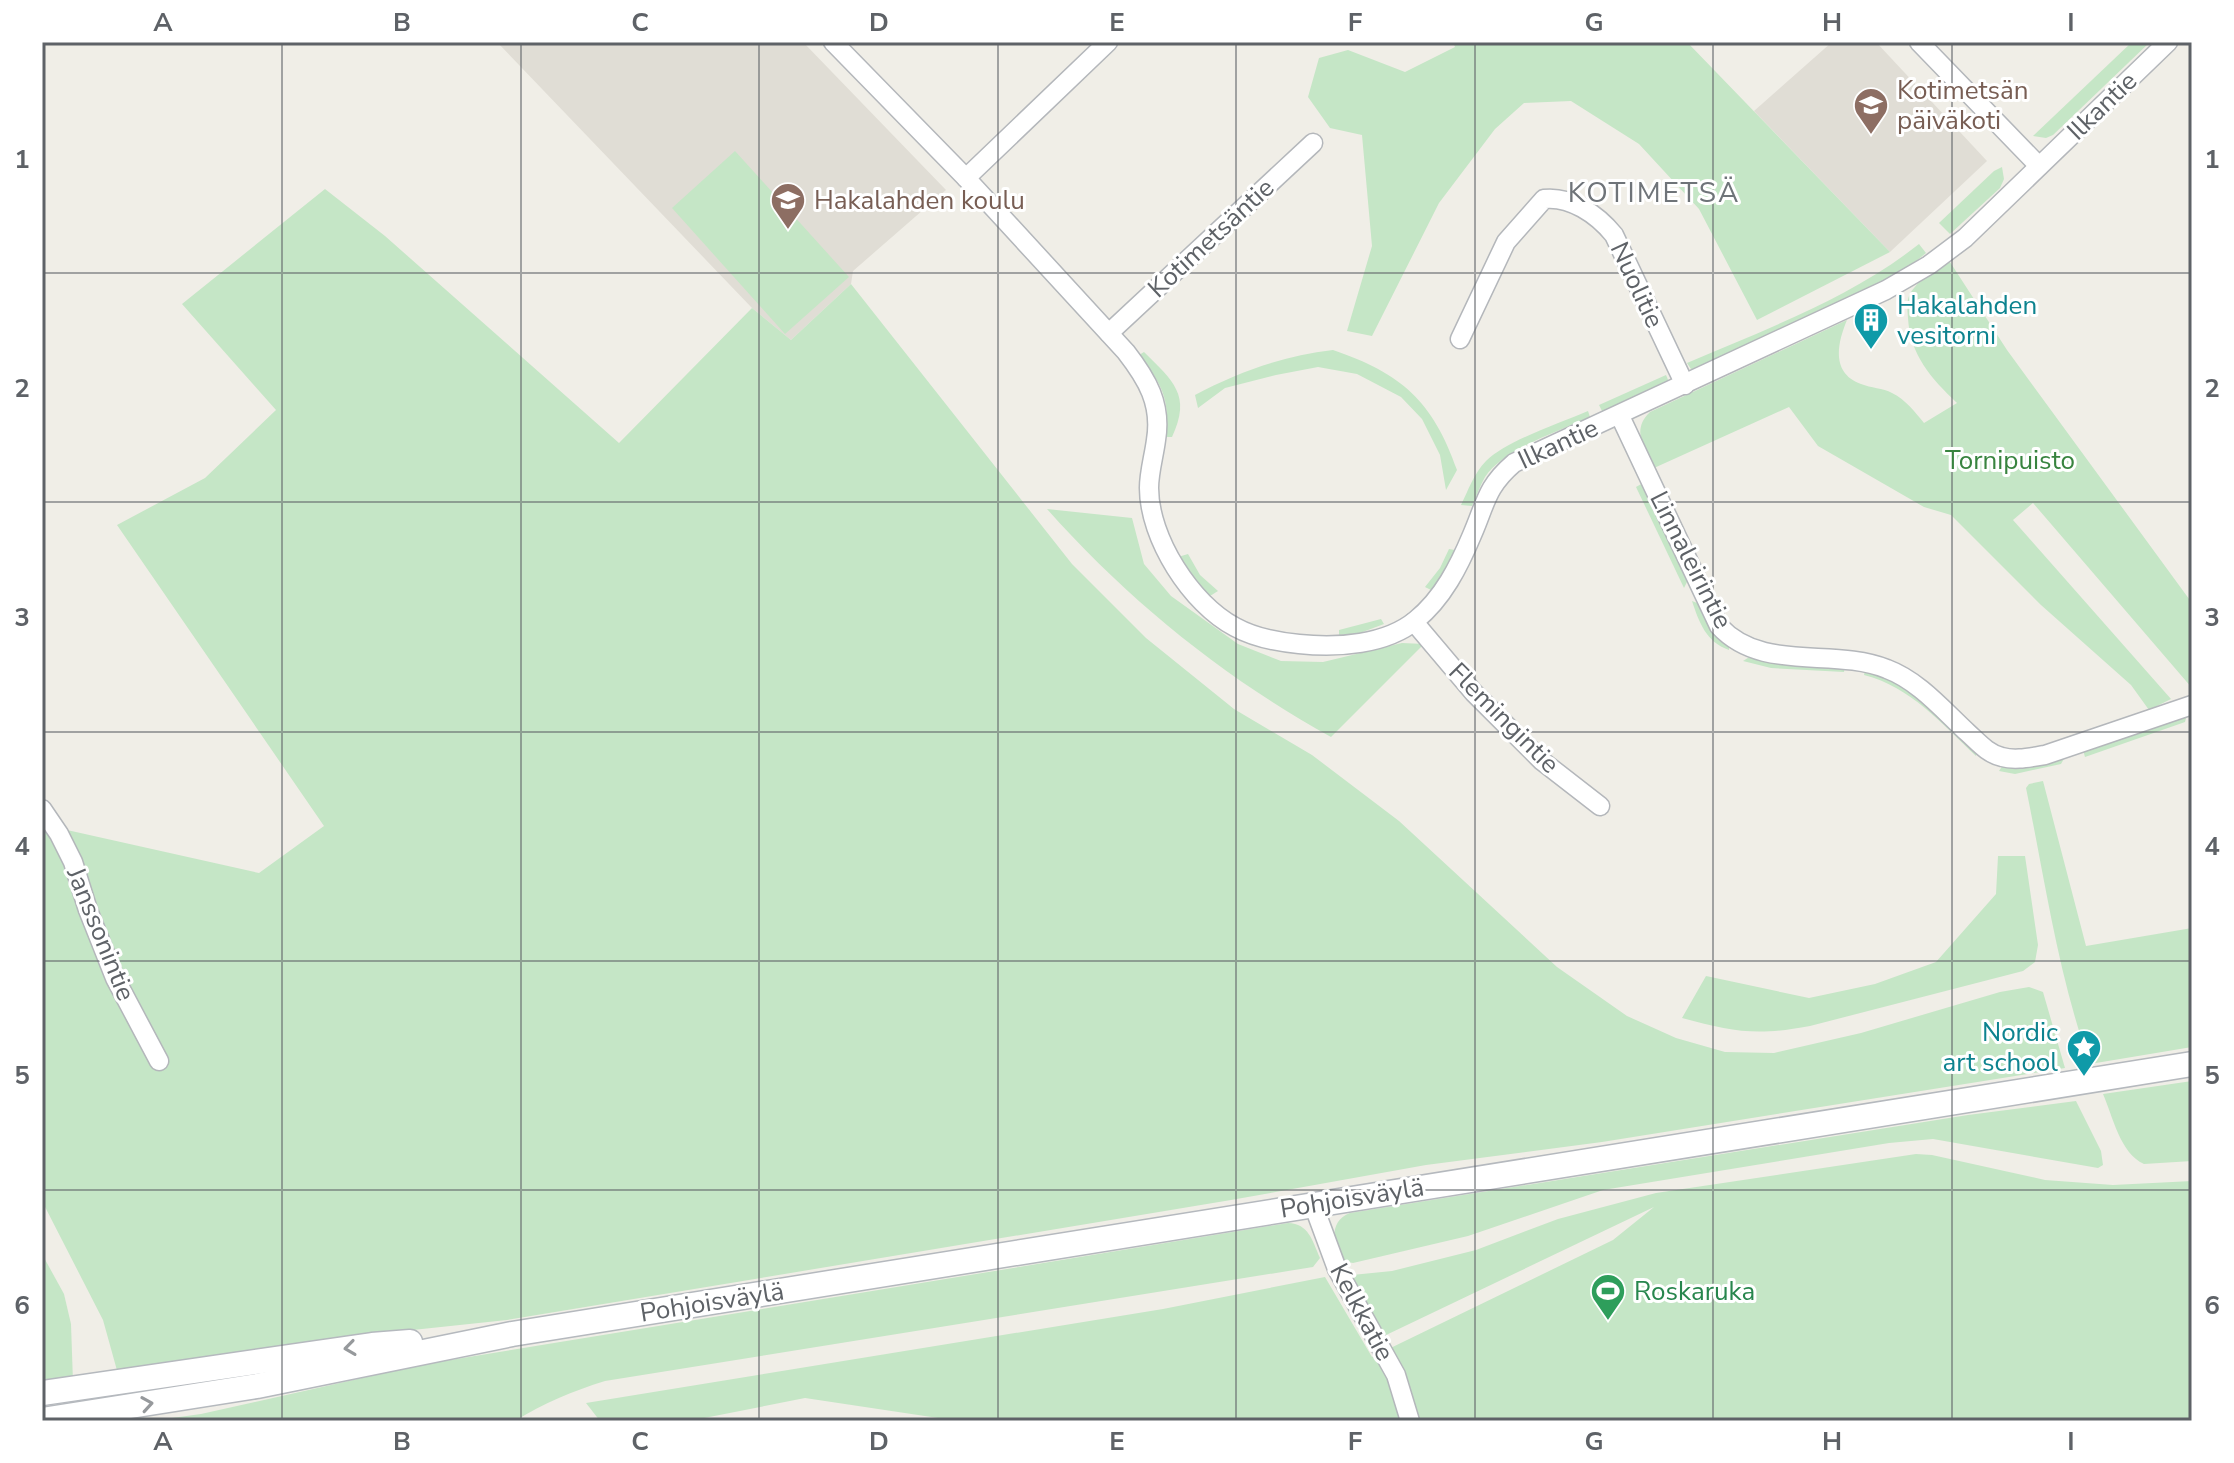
<svg xmlns="http://www.w3.org/2000/svg" width="2234" height="1463" font-family="'Nunito Sans',sans-serif">
<rect width="100%" height="100%" fill="#f0eee7"/>
<g fill="#e0ddd5">
<polygon points="497,42 803,42 946,190 853,271 851,284 791,340 752,308"/>
<polygon points="1832,42 1876,42 1987,161 1890,252 1754,111"/>
</g>
<g fill="#c5e6c6">
<polygon points="1453,42 1687,42 1890,252 1757,320 1699,209 1639,144 1571,101 1524,103 1495,129 1439,203 1372,336 1347,331 1372,246 1362,135 1330,128 1308,97 1319,58 1348,50 1405,72 1455,47"/>
<polygon points="2132,42 2150,42 2053,135 2046,138 2033,136"/>
<polygon points="735,151 849,277 785,334 672,208"/>
<polygon points="2002,167 2004,179 2000,188 1950,234 1939,223 1994,171"/>
<polygon points="325,189 385,236 619,443 752,308 791,340 851,284 1072,564 1146,638 1234,709 1312,755 1399,821 1557,967 1627,1016 1676,1038 1725,1052 1774,1053 1861,1033 2000,992 2029,987 2043,992 2065,1068 1602,1142 1426,1165 1231,1200 507,1320 356,1336 118,1374 103,1320 42,1201 42,816 67,830 259,873 324,826 117,525 205,478 276,410 182,304"/>
<path d="M1919 244 1926 253 1905 270 1866 291 1693 372 1687 363C1766 329 1851 298 1919 244Z"/>
<path d="M1950 262 2007 350 2192 603V688L2033 503 2013 520 2171 699 2149 710 2131 685 2041 605 1951 515 1924 507 1818 446 1789 407 1654 468C1644 448 1631 430 1650 412L1847 320C1837 344 1831 373 1861 384 1871 388 1883 388 1892 393 1906 400 1915 412 1924 423L1957 403C1931 378 1910 355 1908 318 1907 306 1906 297 1914 288 1922 277 1938 270 1950 262Z"/>
<path d="M1333 350C1401 373 1433 401 1457 470L1446 490 1440 455 1422 419 1401 397 1357 374 1318 367 1276 375 1225 388 1198 408 1195 395C1240 371 1283 356 1333 350Z"/>
<path d="M1144 352C1173 381 1192 395 1172 437H1165C1171 400 1162 384 1139 355Z"/>
<polygon points="1666,375 1669,382 1603,413 1599,405"/>
<path d="M1588 411 1590 417C1560 431 1503 449 1485 477 1480 486 1476 497 1472 506L1461 505C1468 491 1474 473 1486 461 1506 441 1560 423 1588 411Z"/>
<polygon points="1643,483 1688,580 1684,588 1636,487"/>
<path d="M1047 509 1132 518 1144 564 1171 596 1238 644 1281 661 1323 662 1402 643 1424 644 1331 737C1223 677 1129 601 1047 509Z"/>
<polygon points="1449,549 1455,550 1445,571 1431,590 1425,587 1440,568"/>
<polygon points="1188,554 1200,575 1218,591 1210,596 1189,576 1178,557"/>
<path d="M1692 601 1697 603C1706 618 1712 636 1729 642V650C1706 642 1699 622 1692 601Z"/>
<polygon points="1381,619 1384,624 1360,633 1339,635 1339,630"/>
<polygon points="1751,656 1845,666 1844,672 1771,668 1743,661"/>
<path d="M1865 670 1913 689 1977 749 1976 756C1942 724 1911 687 1864 675Z"/>
<polygon points="2187,714 2185,722 2085,757 2083,750"/>
<polygon points="2065,757 2061,764 2015,774 1999,771 2003,765"/>
<path d="M2043 781 2086 946 2192 928V1047L2090 1064C2058 975 2045 880 2026 788L2029 784Z"/>
<path d="M1998 856H2025L2038 945 2035 962 2023 971 1810 1026C1757 1036 1733 1032 1682 1018L1706 976 1809 998 1875 984 1936 962 1996 894Z"/>
<path d="M2192 1081V1161L2144 1164C2120 1153 2113 1117 2103 1094Z"/>
<path d="M2076 1101 2101 1151 2103 1165 2098 1168 1933 1139 1889 1143 1603 1190 1468 1236 1353 1263 1342 1261C1332 1244 1329 1221 1350 1213L1968 1115Z"/>
<polygon points="1916,1154 1932,1155 2045,1180 2113,1185 2192,1181 2192,1421 958,1421 805,1398 689,1421 600,1421 586,1403 1163,1309 1325,1277 1372,1357 1613,1240 1654,1207 1384,1336 1352,1275 1392,1271 1476,1250 1558,1219 1656,1193"/>
<path d="M1288 1223C1309 1224 1312 1240 1320 1258L1313 1267 605 1381C573 1391 544 1403 515 1421H150L201 1414 420 1365Z"/>
<polygon points="42,1254 64,1294 71,1324 73,1382 42,1385"/>
</g>
<g fill="none" stroke-linecap="round" stroke-linejoin="round">
<g stroke="#b4b7bb" stroke-width="21">
<g id="street">
<path d="M833 42 966 178 1126 352C1147 379 1162 404 1156 440 1154 456 1149 472 1149 488 1149 538 1191 604 1235 627 1255 638 1277 642 1299 644 1337 648 1386 645 1416 620 1443 598 1459 566 1472 535 1486 503 1486 487 1514 463L1886 290 1929 265 1965 238 2168 42"/>
<polyline points="1919,42 2039,166"/>
<polyline points="966,178 1108,42"/>
<polyline points="1109,333 1313,143"/>
<path d="M1460 339 1506 242 1544 199C1570 196 1597 214 1614 235L1685 385"/>
<path d="M1620 416 1719 626C1762 673 1833 647 1887 669 1919 681 1943 710 1968 733 1978 742 1988 754 2002 757 2016 761 2031 757 2045 755L2192 705"/>
<polyline points="1414,622 1474,693 1542,761 1600,806"/>
<polyline points="42,809 59,834 73,862 88,910 115,978 159,1061"/>
<polyline points="1313,1204 1337,1269 1396,1375 1410,1421"/>
</g>
</g>
<g stroke="#b5b9be" stroke-width="27">
<g id="secondary">
<polyline points="42,1393 372,1345 410,1342"/>
<polyline points="42,1420 257,1386 512,1334 2192,1064"/>
</g>
</g>
<use href="#street" stroke="#fff" stroke-width="18"/>
<use href="#secondary" stroke="#fff" stroke-width="24"/>
</g>
<defs><path id="oneway-chevron" d="M-2-3.5L2.5 0L-2 3.5" fill="none" stroke-width="1.6" stroke-linecap="round" stroke-linejoin="round" transform="scale(2)"/></defs>
<g stroke="#96999c">
<use href="#oneway-chevron" transform="translate(350 1348) rotate(172)"/>
<use href="#oneway-chevron" transform="translate(147 1404) rotate(-9)"/>
</g>
<path fill="none" stroke="#5e6267" stroke-width="2" stroke-opacity="0.55" d="M282 42V1421M521 42V1421M759 42V1421M998 42V1421M1236 42V1421M1475 42V1421M1713 42V1421M1952 42V1421M42 273H2192M42 502H2192M42 732H2192M42 961H2192M42 1190H2192"/>
<defs>
<g id="school-pin" transform="scale(1.8)"><path d="M0 17L-7.5 6A9.5 9.5 0 1 1 7.5 6Z" fill="#8d6e63" stroke="#fff"/><path d="M0-5L7-2L0 1L-7-2ZM-4 1L0 2.5L4 1V4Q0 6-4 4Z" fill="#fff"/></g>
<g id="building-pin" transform="scale(1.8)"><path d="M0 17L-7.5 6A9.5 9.5 0 1 1 7.5 6Z" fill="#0f9aa8" stroke="#fff"/><path d="M-4-6H4V6H1V3H-1V6H-4ZM-2.5-4.3h1.7v1.8h-1.7ZM.8-4.3h1.7v1.8H.8ZM-2.5-1h1.7V.8h-1.7ZM.8-1h1.7V.8H.8Z" fill="#fff"/></g>
<g id="sight-pin" transform="scale(1.8)"><path d="M0 17L-7.5 6A9.5 9.5 0 1 1 7.5 6Z" fill="#0f9aa8" stroke="#fff"/><path d="M0-6L1.8-2.2L6-1.7L2.9 1.2L3.7 5.4L0 3.3L-3.7 5.4L-2.9 1.2L-6-1.7L-1.8-2.2Z" fill="#fff"/></g>
<g id="stadium-pin" transform="scale(1.8)"><path d="M0 17L-7.5 6A9.5 9.5 0 1 1 7.5 6Z" fill="#2e9e5b" stroke="#fff"/><path d="M0-5a6.5 5 0 1 0 0 10a6.5 5 0 1 0 0-10ZM-3.5-1.8h7v3.6h-7Z" fill="#fff"/></g>
</defs>
<g fill-rule="evenodd">
<use href="#school-pin" x="1871" y="105"/>
<use href="#school-pin" x="788" y="200"/>
<use href="#building-pin" x="1871" y="320"/>
<use href="#sight-pin" x="2084" y="1047"/>
<use href="#stadium-pin" x="1608" y="1291"/>
</g>
<g text-anchor="middle" dominant-baseline="central" stroke-width="6" stroke-linejoin="round" paint-order="stroke">
<g font-size="26" fill="#785e54" stroke="#fff" text-anchor="start">
<text x="1897" y="90">Kotimetsän<tspan x="1897" dy="30">päiväkoti</tspan></text>
<text x="814" y="200">Hakalahden koulu</text>
</g>
<g font-size="26" fill="#5e6267" stroke="#fff">
<text transform="translate(2102 106) rotate(-44)">Ilkantie</text>
<text transform="translate(1211 238) rotate(-43)">Kotimetsäntie</text>
<text transform="translate(1637 285) rotate(65)">Nuolitie</text>
<text transform="translate(1558 444) rotate(-25)">Ilkantie</text>
<text transform="translate(1691 560) rotate(63)">Linnaleirintie</text>
<text transform="translate(1504 718) rotate(45)">Flemingintie</text>
<text transform="translate(101 934) rotate(68)">Janssonintie</text>
<text transform="translate(1352 1198) rotate(-9)">Pohjoisväylä</text>
<text transform="translate(712 1302) rotate(-9)">Pohjoisväylä</text>
<text transform="translate(1362 1312) rotate(62)">Kelkkatie</text>
</g>
<g font-size="26" fill="#0d838f" stroke="#fff" text-anchor="start">
<text x="1897" y="305">Hakalahden<tspan x="1897" dy="30">vesitorni</tspan></text>
<text x="2058" y="1032" text-anchor="end">Nordic<tspan x="2058" dy="30">art school</tspan></text>
</g>
<g font-size="26" fill="#38843f" stroke="#fff">
<text x="2010" y="460">Tornipuisto</text>
</g>
<g font-size="26" fill="#27864d" stroke="#fff" text-anchor="start">
<text x="1634" y="1291">Roskaruka</text>
</g>
<g font-size="28" letter-spacing="2" fill="#6f7479" stroke="#fff">
<text x="1654" y="193">KOTIMETSÄ</text>
</g>
</g>
<rect width="2234" height="1463" fill="none" stroke="#ffffff" stroke-width="88"/>
<rect x="44" y="44" width="2146" height="1375" fill="none" stroke="#5e6267" stroke-width="3"/>
<g font-size="26" text-anchor="middle" font-weight="bold" fill="#5e6267">
<text x="163" y="31">A</text>
<text x="402" y="31">B</text>
<text x="640" y="31">C</text>
<text x="879" y="31">D</text>
<text x="1117" y="31">E</text>
<text x="1355" y="31">F</text>
<text x="1594" y="31">G</text>
<text x="1832" y="31">H</text>
<text x="2071" y="31">I</text>
<text x="22" y="168">1</text>
<text x="2212" y="168">1</text>
<text x="22" y="397">2</text>
<text x="2212" y="397">2</text>
<text x="22" y="626">3</text>
<text x="2212" y="626">3</text>
<text x="22" y="855">4</text>
<text x="2212" y="855">4</text>
<text x="22" y="1084">5</text>
<text x="2212" y="1084">5</text>
<text x="22" y="1314">6</text>
<text x="2212" y="1314">6</text>
<text x="163" y="1450">A</text>
<text x="402" y="1450">B</text>
<text x="640" y="1450">C</text>
<text x="879" y="1450">D</text>
<text x="1117" y="1450">E</text>
<text x="1355" y="1450">F</text>
<text x="1594" y="1450">G</text>
<text x="1832" y="1450">H</text>
<text x="2071" y="1450">I</text>
</g>
</svg>
